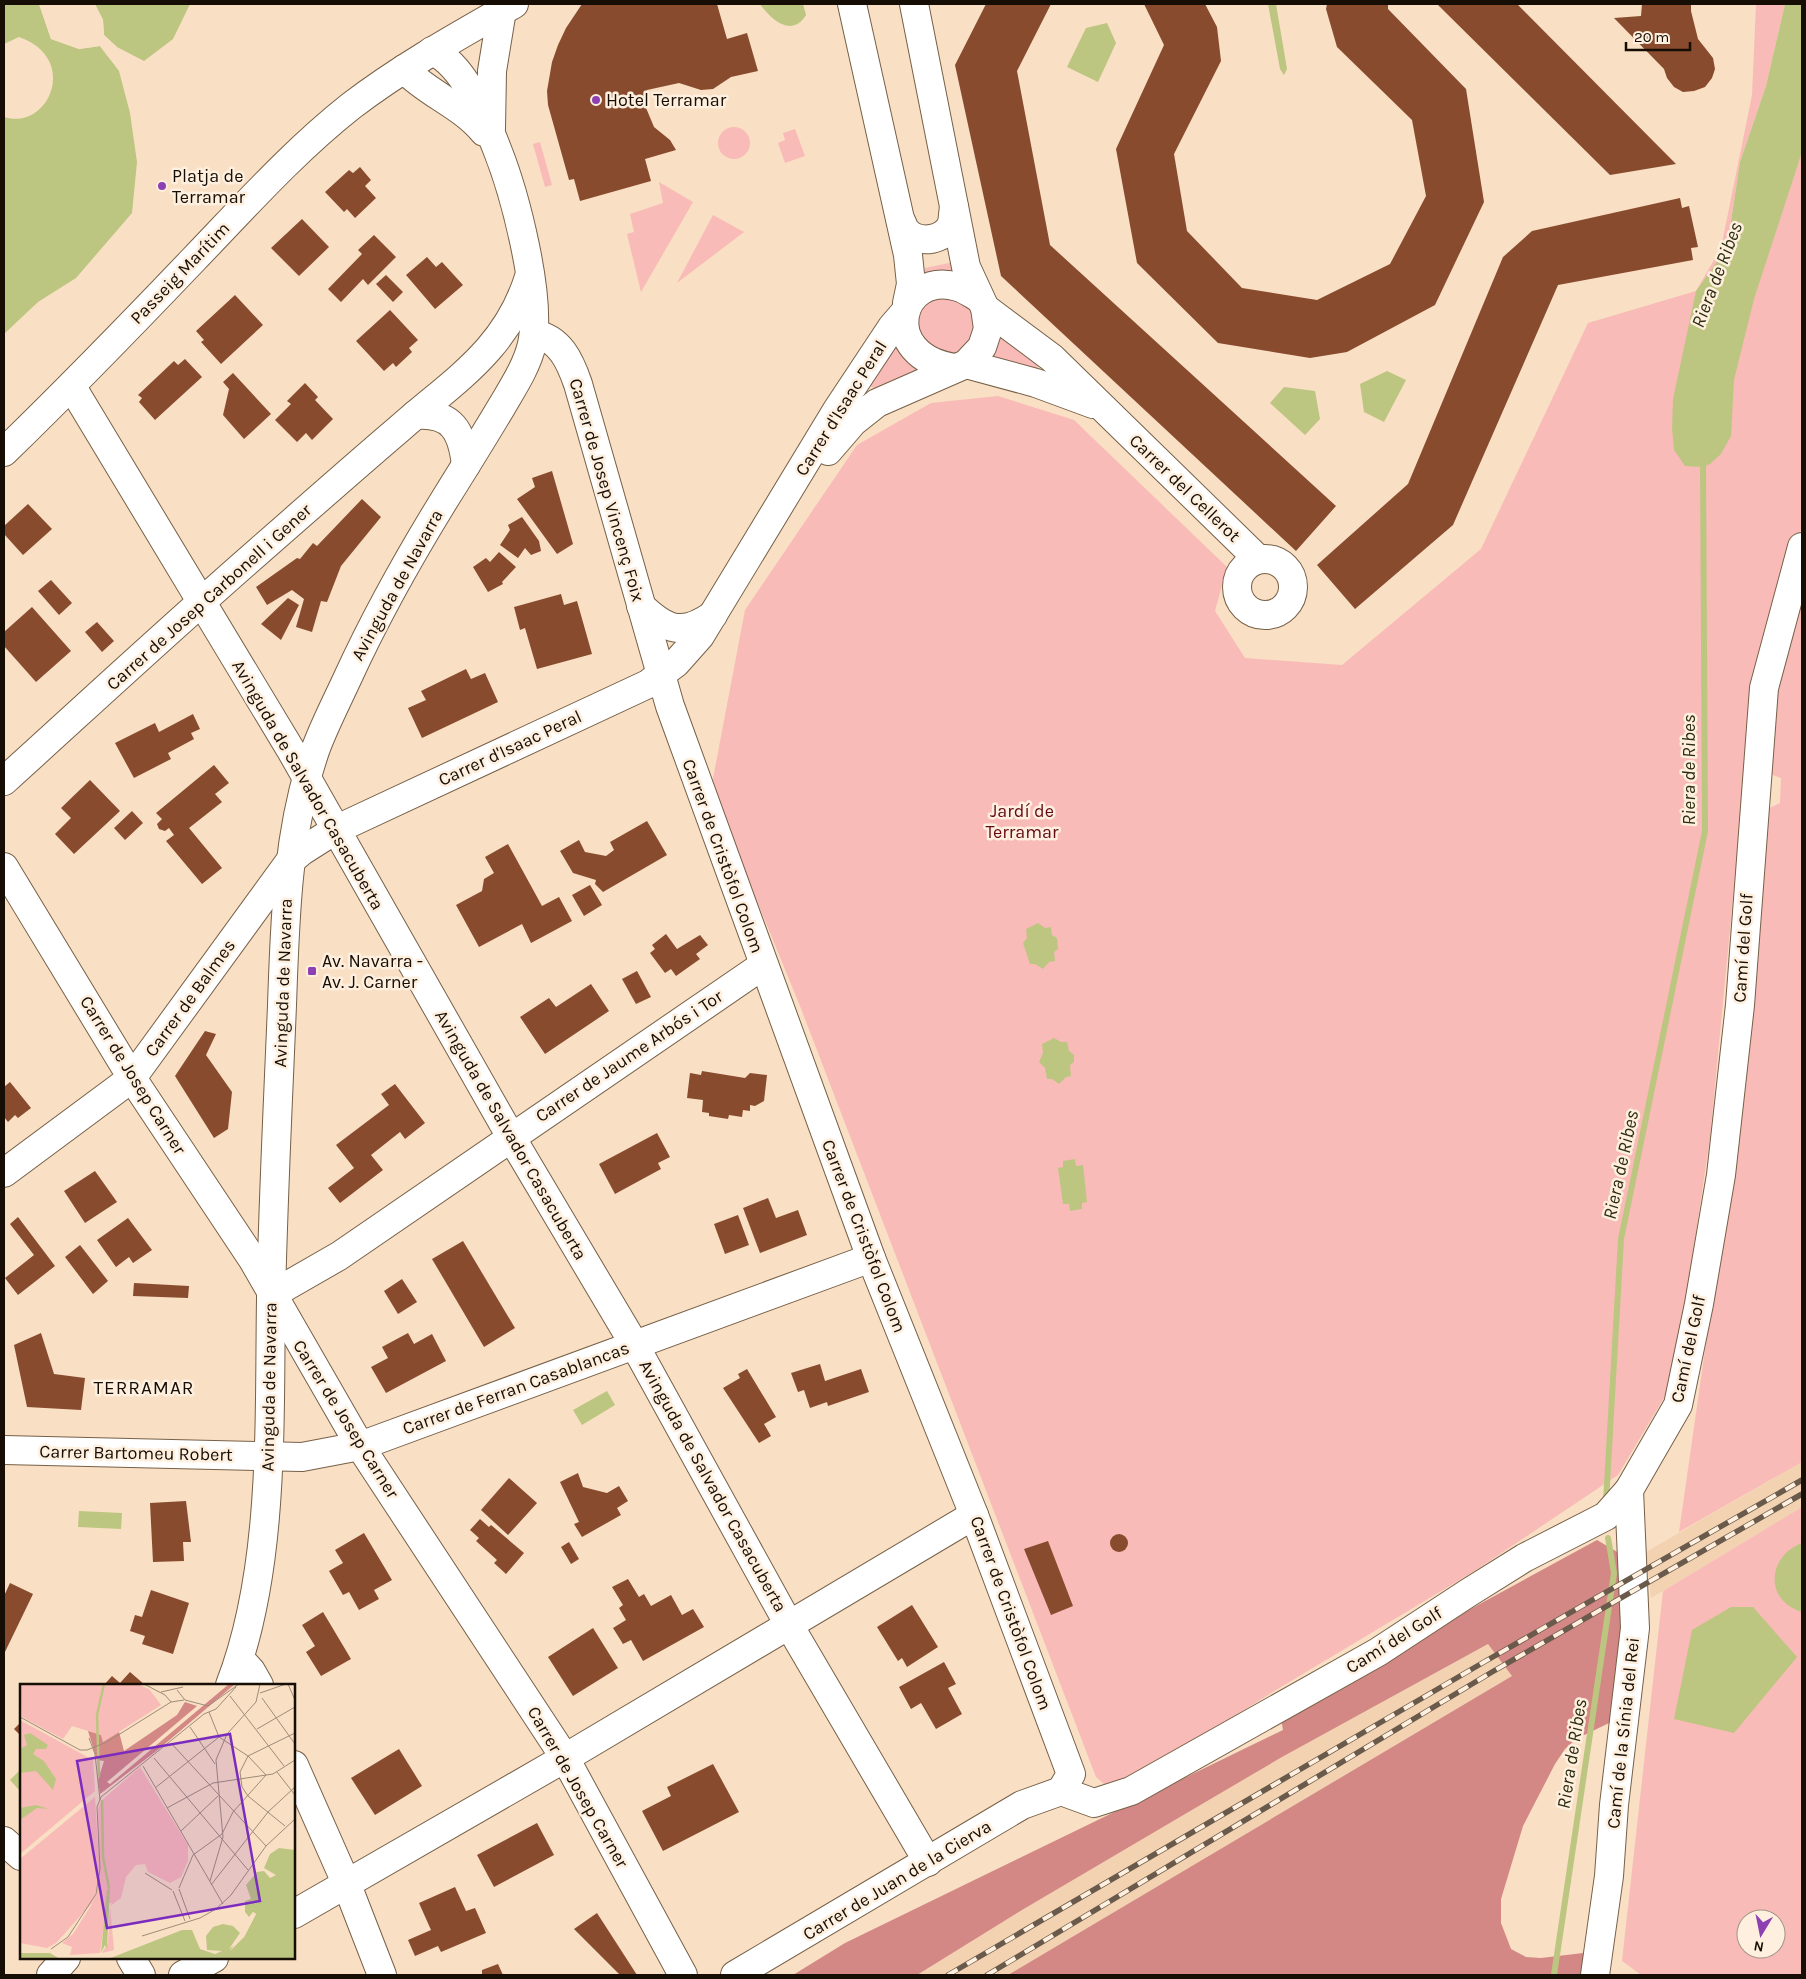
<svg xmlns="http://www.w3.org/2000/svg" width="1806" height="1979" font-family="Karla,sans-serif">
<rect width="100%" height="100%" fill="#f9dfc4"/>
<g fill="#f2d2b1">
<polygon points="1802,1462 1802,1507 1651,1598 1646,1552"/>
<polygon points="1488,1644 1512,1676 1008,1975 917,1975 1022,1910 1282,1757"/>
</g>
<g fill="#f9bbb7" fill-rule="evenodd">
<polygon points="1756,4 1785,4 1766,86 1740,162 1727,248 1697,291 1786,198 1802,152 1802,526 1756,686 1739,835 1710,1138 1674,1381 1618,1475 1473,1572 1276,1690 1125,1785 1105,1785 1096,1777 800,1006 711,789 745,610 857,445 931,403 998,396 1074,420 1227,567 1215,611 1245,658 1342,665 1481,549 1588,323 1696,291 1721,248 1752,95"/>
<circle cx="734" cy="143" r="16"/>
<polygon points="795,129 805,156 785,163 778,143 785,140 783,133"/>
<polygon points="540,142 552,185 545,187 533,144"/>
<polygon points="659,182 693,202 641,292 627,234 634,232 630,214 663,203"/>
<polygon points="713,215 744,232 677,283"/>
<polygon points="954,262 956,274 924,278 925,268"/>
<polygon points="937,294 968,299 981,327 957,358 925,351 914,319 919,308"/>
<polygon points="995,332 1042,360 1034,374 985,354"/>
<polygon points="895,333 925,370 879,393 864,380"/>
<polygon points="1802,578 1802,1462 1679,1532 1750,1035 1761,812 1780,803 1781,778 1765,772 1774,679"/>
<path d="M1802 1507V1975H1641L1622 1961 1663 1591ZM1746 1919H1776V1949H1746Z"/>
</g>
<polygon fill="#d38885" points="1597,1540 1619,1553 1629,1584 1616,1710 1609,1723 1576,1739 1565,1749 1555,1764 1523,1826 1501,1899 1501,1923 1511,1949 1526,1957 1541,1958 1583,1953 1593,1967 1592,1975 1008,1975 1512,1676 1488,1644 1282,1757 1022,1910 917,1975 793,1975 845,1943 1283,1730 1280,1713"/>
<g fill="#bdc680">
<path d="M4 4H39L51 39 79 49 100 46 119 71 130 113 137 162 132 213 76 278 38 302 4 334V117C49 131 80 58 19 37L4 44Z"/>
<polygon points="95,4 190,4 173,39 144,61 117,47 104,35 103,20"/>
<path d="M760 4H803L806 15C792 38 771 20 760 4Z"/>
<polygon points="1268,4 1276,4 1287,69 1284,75 1280,69"/>
<polygon points="1785,4 1802,4 1802,152 1754,299 1734,380 1731,436 1721,454 1710,464 1702,467 1685,466 1674,450 1672,428 1673,399 1696,291 1727,248 1740,162 1766,86"/>
<polygon points="1107,23 1116,43 1098,82 1067,67 1086,28"/>
<polygon points="1387,371 1406,380 1384,422 1364,412 1360,384"/>
<polygon points="1284,387 1315,391 1320,419 1305,435 1270,403"/>
<polygon points="1038,923 1045,928 1051,927 1052,935 1057,938 1058,949 1054,952 1055,961 1049,962 1043,969 1035,964 1030,964 1023,943 1027,938 1026,929"/>
<polygon points="1054,1038 1061,1042 1067,1042 1069,1051 1074,1055 1074,1062 1070,1065 1071,1076 1066,1077 1059,1084 1052,1079 1047,1079 1045,1068 1039,1062 1043,1053 1042,1044"/>
<polygon points="1075,1159 1076,1166 1083,1165 1087,1202 1082,1203 1082,1209 1070,1211 1069,1204 1063,1204 1058,1168 1063,1167 1063,1161"/>
<polygon points="607,1391 615,1405 582,1425 573,1410"/>
<polygon points="79,1511 122,1513 121,1529 78,1527"/>
<path d="M1802 1543V1612C1764 1601 1767 1556 1802 1543Z"/>
<polygon points="1731,1607 1753,1607 1797,1657 1734,1733 1674,1719 1692,1630"/>
<polygon points="21,1769 21,1788 19,1790 10,1780"/>
</g>
<g fill="#f9dfc4">
<polygon points="39,4 41,4 53,37 79,47 101,43 110,56 109,58 100,46 79,49 51,39"/>
<polygon points="92,4 95,4 103,20 104,35 117,47 115,49 102,36 101,21"/>
</g>
<g fill="none" stroke-linecap="round" stroke-linejoin="round">
<g stroke="#bdc680" stroke-width="6">
<polyline points="1606,1502 1621,1239 1705,831 1703,461"/>
<polyline points="1554,1975 1614,1573 1608,1538"/>
</g>
</g>
<g fill="#884b2e">
<polygon points="582,4 717,4 727,39 747,33 758,71 731,77 713,89 701,90 679,83 647,90 644,103 654,127 670,140 676,150 645,159 651,181 580,201 574,179 569,180 548,105 547,91 552,62 558,45 566,28"/>
<polygon points="986,4 1051,4 1017,71 1050,245 1336,506 1296,551 1001,276 955,65"/>
<polygon points="1144,4 1205,4 1217,27 1221,61 1174,154 1187,231 1242,288 1317,300 1390,264 1426,196 1412,120 1337,47 1326,9 1327,4 1388,4 1388,9 1466,89 1484,202 1435,305 1347,352 1310,358 1218,343 1137,263 1116,149 1164,45"/>
<polygon points="1437,4 1517,4 1676,164 1610,175"/>
<polygon points="1642,4 1691,4 1691,11 1698,39 1713,58 1715,69 1712,78 1705,87 1694,91 1683,92 1674,87 1667,78 1664,69 1614,18 1641,16"/>
<polygon points="360,167 371,180 365,186 376,198 355,218 347,209 344,212 325,192 349,170 353,173"/>
<polygon points="1680,198 1682,208 1689,206 1698,247 1691,248 1693,260 1558,285 1453,525 1355,609 1317,565 1408,484 1503,257 1532,231"/>
<polygon points="302,219 329,247 299,276 271,248"/>
<polygon points="374,235 396,257 368,285 363,279 341,302 328,289 362,254 358,250"/>
<polygon points="427,257 436,267 442,262 463,285 435,309 406,275"/>
<polygon points="386,275 403,292 393,302 376,284"/>
<polygon points="235,295 263,325 221,364 201,342 204,340 196,331"/>
<polygon points="390,310 418,340 409,348 412,352 396,367 393,363 384,371 356,341"/>
<polygon points="185,359 202,377 155,420 139,402 142,398 138,395 174,361 178,365"/>
<polygon points="233,373 271,414 244,439 223,415 229,389 223,382"/>
<polygon points="305,383 318,397 315,400 333,419 312,440 306,433 297,442 275,420 291,404 287,401"/>
<polygon points="552,471 573,544 557,554 517,499 535,487 532,478"/>
<polygon points="362,499 381,517 341,566 327,602 321,601 312,632 296,627 304,599 292,590 267,605 256,587 297,558 300,559 313,543 317,546"/>
<polygon points="28,504 52,529 23,555 4,534 4,526"/>
<polygon points="522,517 539,541 541,551 531,555 525,548 518,558 500,545 510,530 508,525"/>
<polygon points="499,552 516,567 502,582 503,584 488,592 473,567 486,558 490,562"/>
<polygon points="51,580 72,603 59,615 38,591"/>
<polygon points="561,594 564,605 577,601 592,654 537,669 525,628 520,630 514,607"/>
<polygon points="288,598 299,605 281,640 261,624"/>
<polygon points="32,607 71,651 36,682 4,646 4,632"/>
<polygon points="97,622 114,641 102,652 85,632"/>
<polygon points="466,669 471,679 485,673 498,702 422,738 408,708 426,700 421,691"/>
<polygon points="193,714 200,729 191,733 194,739 168,753 171,759 134,778 115,743 155,723 159,732"/>
<polygon points="214,765 229,783 215,794 222,802 189,828 222,868 202,884 166,841 174,835 169,828 165,831 159,829 157,824 162,819 156,813"/>
<polygon points="90,780 120,811 74,854 55,834 71,818 61,808"/>
<polygon points="132,811 143,823 125,840 114,828"/>
<polygon points="647,821 667,855 603,892 595,884 596,880 573,873 560,851 579,840 585,852 606,856 614,850 610,842"/>
<polygon points="508,844 542,906 559,897 572,921 531,943 522,924 479,947 456,905 482,891 484,879 494,873 485,857"/>
<polygon points="590,885 602,905 584,916 572,895"/>
<polygon points="666,934 677,949 700,935 708,945 696,954 700,959 676,976 671,969 665,973 650,953 655,949 652,945"/>
<polygon points="637,971 651,997 636,1004 622,979"/>
<polygon points="591,984 609,1011 545,1054 520,1017 549,998 556,1007"/>
<polygon points="205,1031 216,1034 206,1055 232,1092 228,1129 214,1138 175,1076"/>
<polygon points="702,1071 745,1078 750,1073 767,1075 764,1101 755,1106 750,1105 750,1111 743,1110 742,1117 729,1115 728,1119 709,1116 709,1113 702,1112 703,1100 687,1098 690,1073 701,1075"/>
<polygon points="10,1082 31,1108 18,1118 15,1115 8,1122 4,1117 4,1087"/>
<polygon points="395,1084 425,1123 405,1139 400,1132 371,1155 383,1170 340,1203 328,1188 354,1168 336,1145 389,1105 381,1094"/>
<polygon points="657,1133 670,1157 658,1163 661,1169 615,1194 599,1164"/>
<polygon points="95,1171 117,1202 85,1223 64,1191"/>
<polygon points="768,1198 776,1218 798,1210 807,1235 760,1253 743,1208"/>
<polygon points="738,1215 749,1245 725,1254 714,1224"/>
<polygon points="18,1217 55,1266 18,1295 5,1278 34,1255 10,1224"/>
<polygon points="128,1218 152,1250 133,1263 129,1257 116,1267 97,1240"/>
<polygon points="463,1241 515,1328 484,1347 432,1259"/>
<polygon points="80,1245 108,1281 93,1294 65,1257"/>
<polygon points="402,1279 417,1302 398,1314 384,1291"/>
<polygon points="134,1283 189,1286 188,1298 133,1296"/>
<polygon points="41,1333 54,1374 85,1378 81,1410 27,1407 14,1345"/>
<polygon points="408,1333 414,1344 432,1334 446,1361 386,1393 371,1367 388,1358 382,1347"/>
<polygon points="820,1364 825,1381 861,1369 869,1392 828,1406 827,1402 810,1408 804,1390 798,1392 791,1373"/>
<polygon points="747,1369 776,1417 764,1424 771,1436 759,1443 723,1388 740,1378 738,1374"/>
<polygon points="578,1473 583,1487 607,1493 619,1486 628,1501 617,1508 621,1515 582,1537 574,1524 579,1522 560,1482"/>
<polygon points="509,1478 537,1503 508,1535 481,1510"/>
<polygon points="186,1501 191,1542 183,1542 184,1561 153,1562 150,1503"/>
<polygon points="480,1519 489,1527 491,1525 524,1553 506,1574 494,1563 497,1560 476,1541 479,1538 470,1530"/>
<polygon points="364,1533 392,1580 374,1590 379,1599 359,1610 349,1592 343,1595 329,1571 343,1563 335,1550"/>
<circle cx="1119" cy="1543" r="9"/>
<polygon points="1048,1541 1073,1606 1051,1615 1024,1549"/>
<polygon points="569,1542 579,1559 571,1564 561,1547"/>
<polygon points="628,1579 639,1597 644,1594 651,1606 671,1595 682,1615 693,1609 704,1627 643,1661 631,1640 623,1644 613,1628 626,1620 619,1608 623,1605 612,1587"/>
<polygon points="10,1583 33,1594 4,1654 4,1596"/>
<polygon points="151,1590 189,1603 173,1654 142,1644 145,1636 130,1631 135,1615 142,1617"/>
<polygon points="912,1605 938,1647 907,1667 902,1658 898,1661 877,1627"/>
<polygon points="323,1612 351,1659 321,1676 306,1652 315,1646 302,1625"/>
<polygon points="593,1628 618,1668 573,1696 548,1657"/>
<polygon points="944,1662 956,1684 948,1688 962,1714 936,1729 921,1703 911,1709 899,1687"/>
<polygon points="130,1672 145,1685 104,1685 112,1676 120,1683"/>
<polygon points="21,1722 21,1736 14,1729"/>
<polygon points="399,1749 422,1786 375,1815 351,1778"/>
<polygon points="713,1764 739,1812 663,1851 642,1811 671,1796 667,1787"/>
<polygon points="537,1823 554,1855 494,1887 477,1855"/>
<polygon points="455,1887 466,1911 475,1908 486,1933 441,1952 438,1946 415,1956 408,1940 431,1930 419,1903"/>
<polygon points="597,1913 637,1975 620,1975 574,1929"/>
<polygon points="498,1964 503,1975 482,1975 482,1970"/>
</g>
<g fill="none" stroke-linecap="round" stroke-linejoin="round">
<g stroke="#766047" stroke-width="30">
<g id="minor">
<polyline points="852,4 908,255 911,284 907,303"/>
<path d="M404 69C428 94 462 105 484 132"/>
<polyline points="491,128 492,71 502,10"/>
<path d="M901 221C903 224 904 230 907 232 920 245 946 240 952 223 953 218 953 212 954 207"/>
<polyline points="985,308 1052,358 1258,559"/>
<path d="M534 334C560 338 570 361 578 384L670 706 871 1258 974 1515 1071 1774 1061 1791"/>
<polyline points="966,364 1036,383 1093,404"/>
<path d="M955 368C876 356 899 269 958 287 965 289 972 294 979 298"/>
<polyline points="72,387 292,752 511,1137 634,1344 789,1625 928,1862"/>
<path d="M415 415C452 412 462 431 466 465"/>
<polyline points="828,451 853,422 877,403 966,364 982,347 988,329 985,308 966,267 914,4"/>
<path d="M4 452C69 389 132 324 194 259 245 206 294 151 351 106 402 67 458 36 514 4"/>
<circle cx="1265" cy="587" r="28"/>
<path d="M641 606C667 631 683 636 713 615"/>
<path d="M4 781C89 704 173 626 259 551 306 510 352 469 399 429 453 381 506 351 529 277"/>
<polyline points="4,867 132,1078 253,1260 360,1446 565,1758 683,1975"/>
<polyline points="4,1173 132,1078 290,861 302,851 335,830 648,684 676,663 700,636 837,410 892,327 905,312"/>
<polyline points="271,1295 339,1256 762,966"/>
<polyline points="4,1450 302,1457 360,1446 871,1258"/>
<polyline points="240,1659 251,1671 259,1685"/>
<path d="M230 1685C275 1569 269 1423 271 1299 273 1201 278 1103 282 1005 285 918 287 831 316 748 325 724 337 701 348 677 376 616 408 559 443 502 463 470 483 438 502 406 513 387 527 366 532 344 542 297 515 194 497 149 485 118 464 64 432 51"/>
<polyline points="294,1765 347,1885 382,1975"/>
<polyline points="1061,1791 1094,1803 1131,1791 1378,1652 1468,1593 1524,1558 1606,1516 1629,1490 1678,1405 1699,1304 1721,1175 1740,1005 1764,688 1802,547"/>
<polyline points="4,1841 21,1856"/>
<polyline points="294,1914 565,1758 974,1515"/>
<polyline points="131,1958 141,1975"/>
<polyline points="51,1975 66,1958"/>
<polyline points="183,1975 214,1958"/>
<polyline points="735,1975 1022,1805 1061,1791"/>
<polyline points="1595,1975 1609,1876 1614,1805 1635,1628 1629,1490"/>
</g>
</g>
<use href="#minor" stroke="#fff" stroke-width="28"/>
<g stroke="#695a4b" stroke-width="5.5">
<g id="rail">
<polyline points="948,1975 1484,1662 1802,1480"/>
<polyline points="987,1975 1492,1672 1802,1494"/>
</g>
</g>
<use href="#rail" stroke="#feefde" stroke-width="4" stroke-dasharray="11" stroke-linecap="butt"/>
</g>
<g fill="#8d40b1" stroke="#feefde" stroke-width="2">
<circle cx="596" cy="100" r="5"/>
<circle cx="162" cy="186" r="5"/>
<rect x="307" y="966" width="10" height="10" rx="2.5"/>
</g>
<g text-anchor="middle" dominant-baseline="central" stroke-width="5" stroke-linejoin="round" paint-order="stroke">
<g font-size="18" fill="#160e05" stroke="#feefde" text-anchor="start">
<text x="606" y="100">Hotel Terramar</text>
<text x="172" y="176">Platja de<tspan x="172" dy="21">Terramar</tspan></text>
<text x="322" y="961">Av. Navarra -<tspan x="322" dy="21">Av. J. Carner</tspan></text>
</g>
<g font-size="18" fill="#160e05" stroke="#feefde">
<text transform="translate(180 273) rotate(-46)">Passeig Marítim</text>
<text transform="translate(841 408) rotate(-58)">Carrer d'Isaac Peral</text>
<text transform="translate(1185 488) rotate(44)">Carrer del Cellerot</text>
<text transform="translate(607 490) rotate(74)">Carrer de Josep Vincenç Foix</text>
<text transform="translate(397 585) rotate(-61)">Avinguda de Navarra</text>
<text transform="translate(209 597) rotate(-42)">Carrer de Josep Carbonell i Gener</text>
<text transform="translate(510 748) rotate(-25)">Carrer d'Isaac Peral</text>
<text transform="translate(308 785) rotate(60)">Avinguda de Salvador Casacuberta</text>
<text transform="translate(723 856) rotate(70)">Carrer de Cristòfol Colom</text>
<text transform="translate(1743 948) rotate(-86)">Camí del Golf</text>
<text transform="translate(283 983) rotate(-88)">Avinguda de Navarra</text>
<text transform="translate(190 998) rotate(-54)">Carrer de Balmes</text>
<text transform="translate(629 1056) rotate(-34)">Carrer de Jaume Arbós i Tor</text>
<text transform="translate(133 1075) rotate(58)">Carrer de Josep Carner</text>
<text transform="translate(511 1135) rotate(60)">Avinguda de Salvador Casacuberta</text>
<text transform="translate(864 1236) rotate(69)">Carrer de Cristòfol Colom</text>
<text transform="translate(1688 1349) rotate(-78)">Camí del Golf</text>
<text transform="translate(269 1387) rotate(-89)">Avinguda de Navarra</text>
<text transform="translate(516 1388) rotate(-20)">Carrer de Ferran Casablancas</text>
<text transform="translate(346 1419) rotate(58)">Carrer de Josep Carner</text>
<text transform="translate(136 1453) rotate(1)">Carrer Bartomeu Robert</text>
<text transform="translate(713 1486) rotate(61)">Avinguda de Salvador Casacuberta</text>
<text transform="translate(1011 1613) rotate(70)">Carrer de Cristòfol Colom</text>
<text transform="translate(1394 1640) rotate(-32)">Camí del Golf</text>
<text transform="translate(1623 1733) rotate(-84)">Camí de la Sínia del Rei</text>
<text transform="translate(578 1787) rotate(60)">Carrer de Josep Carner</text>
<text transform="translate(897 1880) rotate(-31)">Carrer de Juan de la Cierva</text>
</g>
<g font-size="18" fill="#650814" stroke="#feefde">
<text x="1022" y="811">Jardí de<tspan x="1022" dy="21">Terramar</tspan></text>
</g>
<g font-size="19" font-style="italic" fill="#292c0d" stroke="#feefde">
<text transform="translate(1717 275) rotate(-69)">Riera de Ribes</text>
<text transform="translate(1689 770) rotate(-90)">Riera de Ribes</text>
<text transform="translate(1621 1165) rotate(-78)">Riera de Ribes</text>
<text transform="translate(1572 1754) rotate(-81)">Riera de Ribes</text>
</g>
<g font-size="19" letter-spacing="1" fill="#160e05" stroke="#feefde">
<text x="144" y="1388">TERRAMAR</text>
</g>
</g>
<g transform="translate(20 1684)">
<rect width="275" height="275" fill="#f9dfc4"/>
<path d="M0 0H117L129 5 141 21 83 58 81 51 52 42 43 55 2 33ZM0 36 73 76 75 107 0 170ZM120 83 168 161V177L161 193 150 199 128 188 125 180 116 181 106 193 101 214 90 222 94 266 82 269 88 259 90 222 92 219H87L80 269 50 271 52 263 42 259 53 250 72 220 79 200 78 125 81 117ZM75 113 79 178 78 200 72 219 36 259 27 264 0 259V175Z" fill="#f9bbb7"/>
<path d="M209 0H215L139 65 80 110 78 96 84 77 77 76 68 47 81 51 83 58 99 48 104 67 157 31 165 18 177 22 87 98 90 100Z" fill="#d38885"/>
<path d="M10 49 28 61 26 65H16L13 70 24 77 36 95 33 106 16 87 0 89V65L7 61 4 51ZM16 121 29 125 17 124 0 136V124ZM259 164 275 166V275H88L162 246H172L180 265 195 270 202 267 187 266 186 252 193 243 203 240 213 242 220 249 209 265 224 253 236 230 233 228 229 233 225 228V217L231 215 226 201 237 188 244 187 250 194 256 191 244 184 250 170ZM90 203 87 265 85 261 81 269 87 206ZM0 269H30L40 275H0Z" fill="#bdc680"/>
<path d="M233 228 236 230 224 253 210 267Z" fill="#f9dfc4"/>
<path fill="none" stroke="#bdc680" stroke-width="2.5" d="M79 93 77 31 84 0M82 116 83 173 89 204"/>
<path fill="none" stroke="#9e8b78" stroke-width="1" d="M124 0 145 11 151 18 164 16M268 0 275 16M157 6 165 16 188 22 219 0M141 8 163 3M240 9 266 0M210 12 264 82M242 14 275 60M189 28 199 53 228 72 246 91M0 33 60 66H67L87 58 151 18M170 43 195 80M237 45 275 23M69 54 75 70 80 116M151 59 246 162M134 74 228 186M123 82 203 220M257 88 275 111M135 104 199 53M147 124 193 99 253 90 275 76M265 142 228 112 222 103 220 88 228 72 275 49M161 147 198 112M125 189 152 206M190 197 203 153 196 76 207 50 236 18 240 0M191 201 248 128 275 103M159 204 173 171 202 150 213 128 246 91M159 205 170 235M153 207 165 237M122 252 180 234 196 225 211 211 246 162 275 135M31 265 48 253 76 210 80 185 77 123 81 113 184 30 196 25 216 3"/>
<path fill="#7b2cbf" fill-opacity="0.15" stroke="#7b2cbf" stroke-width="2.5" d="M210 50 240 217 87 244 57 77Z"/>
<rect width="275" height="275" fill="none" stroke="#160e05" stroke-width="2.5"/>
</g>
<rect width="1806" height="1979" fill="none" stroke="#160e05" stroke-width="10"/>
<g transform="translate(1761 1934) rotate(190)"><circle r="24" fill="#feefde" stroke="#a19587"/>
<path d="M0-4L9 19L0 12L-9 19Z" fill="#8d40b1"/>
<text y="-8" font-size="14" font-weight="bold" text-anchor="middle" fill="#160e05">N</text>
</g>
<path d="M1626 42v8h64v-8" fill="none" stroke="#160e05" stroke-width="2.5"/>
<text x="1634" y="42" font-size="15" fill="#160e05" stroke="#feefde" stroke-width="4" paint-order="stroke">20 m</text>
</svg>
